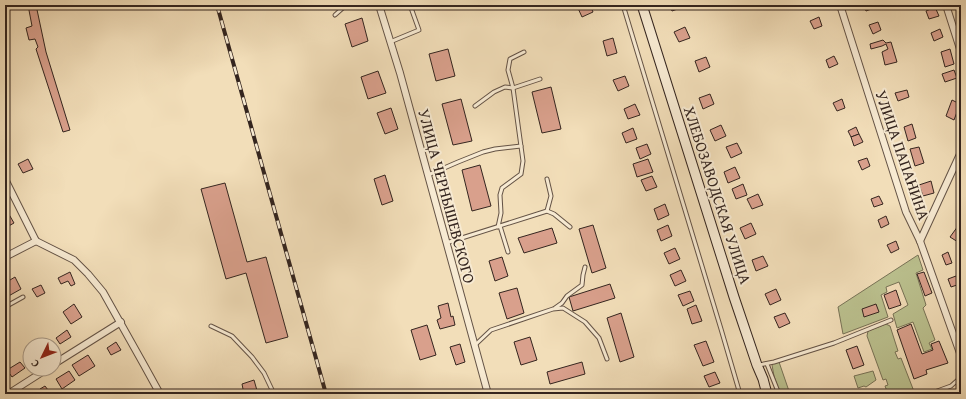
<svg xmlns="http://www.w3.org/2000/svg" width="966" height="399" font-family="'Gentium Book Plus',serif">
<rect width="100%" height="100%" fill="#f2deb9"/>
<filter id="stains"><feTurbulence type="fractalNoise" baseFrequency=".005" numOctaves="4"/><feColorMatrix values="0 0 0 0 .2 0 0 0 0 .09 0 0 0 0 .02 0 0 0 .5 -.17"/></filter>
<radialGradient id="worn" r=".72"><stop offset=".6" stop-color="#630" stop-opacity="0"/><stop offset="1" stop-color="#630" stop-opacity=".3"/></radialGradient>
<g fill="#bbc18f" stroke="#787357">
<polygon points="918,255 923,270 916,273 926,305 923,308 935,340 929,343 932,349 924,352 913,322 897,328 893,314 908,305 899,282 886,287 887,292 881,295 888,317 843,334 838,307"/>
<polygon points="886,324 890,326 898,351 895,352 898,359 901,358 915,394 888,394 885,386 888,385 886,379 883,380 867,336 868,331"/>
<polygon points="779,362 790,394 780,394 774,376 772,365 774,363"/>
<polygon points="873,371 876,380 866,387 864,386 858,388 854,376"/>
</g>
<g fill="#d9a08c" stroke="#34251f">
<polygon points="28,5 36,5 46,52 70,130 63,132 36,49 38,47 35,39 29,40 26,28 32,26"/>
<polygon points="579,5 590,5 593,12 582,17 577,6"/>
<polygon points="669,5 682,5 683,7 672,11"/>
<polygon points="863,5 873,5 874,8 866,11"/>
<polygon points="955,5 961,5 961,16 959,17"/>
<polygon points="935,7 939,16 929,19 926,11"/>
<polygon points="819,17 822,26 814,29 810,21"/>
<polygon points="362,18 368,41 352,47 345,24"/>
<polygon points="878,22 881,30 873,34 869,25"/>
<polygon points="685,27 690,38 679,42 674,32"/>
<polygon points="940,29 943,37 934,41 931,33"/>
<polygon points="613,38 617,53 607,56 603,41"/>
<polygon points="883,40 886,43 891,42 897,62 885,65 882,52 888,49 886,44 882,46 871,49 870,44"/>
<polygon points="448,49 455,76 436,81 429,54"/>
<polygon points="950,49 954,64 945,67 941,52"/>
<polygon points="834,56 838,64 829,68 826,60"/>
<polygon points="706,57 710,67 699,72 695,61"/>
<polygon points="954,70 957,78 945,82 942,74"/>
<polygon points="378,71 386,93 368,99 361,77"/>
<polygon points="625,76 629,86 618,91 613,80"/>
<polygon points="551,87 561,129 542,133 532,92"/>
<polygon points="907,90 909,97 898,101 895,93"/>
<polygon points="710,94 714,104 703,109 699,98"/>
<polygon points="461,99 472,141 453,145 442,104"/>
<polygon points="842,99 845,108 837,111 833,103"/>
<polygon points="952,100 960,104 954,120 946,116"/>
<polygon points="635,104 640,115 628,119 624,109"/>
<polygon points="391,108 398,129 385,134 377,113"/>
<polygon points="912,124 916,138 908,141 904,127"/>
<polygon points="721,125 726,136 715,141 710,130"/>
<polygon points="856,127 859,134 851,137 848,131"/>
<polygon points="633,128 637,139 626,143 622,133"/>
<polygon points="859,134 863,142 854,146 851,137"/>
<polygon points="737,143 742,153 731,158 726,147"/>
<polygon points="647,144 651,154 640,159 636,148"/>
<polygon points="919,147 924,163 915,166 910,149"/>
<polygon points="867,158 870,166 862,170 858,161"/>
<polygon points="28,159 33,169 23,173 18,164"/>
<polygon points="648,159 653,172 637,177 633,164"/>
<polygon points="480,165 491,206 472,211 462,170"/>
<polygon points="735,167 740,178 728,183 724,172"/>
<polygon points="385,175 393,201 382,205 374,179"/>
<polygon points="652,176 657,187 646,191 641,180"/>
<polygon points="931,181 934,193 923,196 919,185"/>
<polygon points="225,183 247,262 266,257 288,337 266,343 246,273 226,279 201,189"/>
<polygon points="743,184 747,195 736,199 732,189"/>
<polygon points="758,194 763,205 752,209 747,199"/>
<polygon points="879,196 883,204 874,207 871,199"/>
<polygon points="665,204 669,215 658,220 654,209"/>
<polygon points="7,211 14,223 5,228 5,212"/>
<polygon points="886,216 889,224 881,228 878,220"/>
<polygon points="751,223 756,234 745,239 740,228"/>
<polygon points="593,225 606,268 592,273 579,229"/>
<polygon points="668,225 672,236 661,241 657,230"/>
<polygon points="958,226 961,228 961,238 958,242 950,237"/>
<polygon points="552,228 557,243 524,253 518,238"/>
<polygon points="896,241 899,249 891,253 887,245"/>
<polygon points="675,248 680,259 669,264 664,253"/>
<polygon points="948,252 952,263 946,265 942,255"/>
<polygon points="763,256 768,266 756,271 752,260"/>
<polygon points="502,257 508,276 495,281 489,261"/>
<polygon points="681,270 686,281 675,286 670,275"/>
<polygon points="70,272 75,284 71,286 68,281 61,284 58,278"/>
<polygon points="924,272 932,293 925,296 917,274"/>
<polygon points="956,276 960,284 951,287 948,279"/>
<polygon points="15,277 21,289 5,298 5,283"/>
<polygon points="610,284 615,298 573,311 569,297"/>
<polygon points="41,285 45,293 37,297 32,289"/>
<polygon points="517,288 524,313 507,319 499,293"/>
<polygon points="776,289 781,300 770,305 765,294"/>
<polygon points="896,290 901,305 889,309 884,295"/>
<polygon points="690,291 694,301 683,306 678,295"/>
<polygon points="448,303 451,317 453,316 455,325 440,329 437,320 441,318 438,306"/>
<polygon points="74,304 82,317 71,324 63,312"/>
<polygon points="876,304 879,312 864,317 862,309"/>
<polygon points="696,305 702,321 692,324 687,309"/>
<polygon points="621,313 634,357 620,362 607,318"/>
<polygon points="785,313 790,323 779,328 774,317"/>
<polygon points="911,324 922,354 933,350 931,344 939,341 948,363 926,370 927,374 914,379 897,330"/>
<polygon points="427,325 436,355 420,360 411,330"/>
<polygon points="67,330 71,337 60,344 56,338"/>
<polygon points="530,337 537,360 521,365 514,342"/>
<polygon points="706,341 714,362 703,366 694,345"/>
<polygon points="116,342 121,350 111,355 107,348"/>
<polygon points="460,344 465,362 456,365 450,347"/>
<polygon points="857,346 864,365 853,369 846,350"/>
<polygon points="88,355 95,366 79,376 72,365"/>
<polygon points="20,362 25,368 12,377 7,370"/>
<polygon points="582,362 585,374 550,384 547,372"/>
<polygon points="69,371 75,380 62,389 56,379"/>
<polygon points="715,372 720,383 709,387 704,376"/>
<polygon points="254,380 258,394 244,394 242,384"/>
<polygon points="45,386 51,394 43,394 40,389"/>
</g>
<g fill="none" stroke-linecap="round" stroke-linejoin="round">
<g stroke="#645346" stroke-width="5">
<g id="lane">
<polyline points="623,5 721,329 740,394"/>
<polyline points="335,15 344,7 351,5"/>
<polyline points="390,42 419,30 410,5"/>
<polyline points="475,106 494,92 505,87 513,88 540,79"/>
<polyline points="428,175 458,162 483,152 495,149 521,146"/>
<polyline points="547,211 551,196 547,179"/>
<polyline points="500,226 508,252"/>
<polyline points="498,227 501,213 500,195 502,188 521,174 523,161 513,88 508,70 510,59 524,52"/>
<polyline points="446,243 547,211 554,214 570,227"/>
<polyline points="5,307 23,297"/>
<polyline points="555,308 562,303 567,296 582,285 583,275 585,267"/>
<polyline points="211,326 232,336 252,357 264,373 274,394"/>
<polyline points="474,346 491,330 553,309 563,308 585,322 599,338 607,359"/>
<polyline points="767,364 779,394"/>
<polyline points="759,365 774,362 834,343 891,320"/>
<polyline points="591,394 594,393"/>
<polyline points="929,394 951,386 961,377"/>
</g>
</g>
<g stroke="#645346" stroke-width="8">
<g id="street">
<polyline points="379,5 400,73 488,394"/>
<polyline points="840,5 906,212 920,241 961,356"/>
<polyline points="946,5 961,52"/>
<polyline points="5,179 36,241"/>
<polyline points="36,241 74,260 88,274 103,292 144,365 160,394"/>
<polyline points="920,241 961,152"/>
<polyline points="5,257 36,241"/>
<polyline points="54,364 121,322"/>
<polyline points="8,394 47,369"/>
</g>
</g>
<g stroke="#34251f" stroke-width="11">
<polyline id="secondary" points="642,5 734,297 757,365 763,379 767,394"/>
</g>
<use href="#lane" stroke="#f7ead2" stroke-width="3"/>
<use href="#street" stroke="#f7ead2" stroke-width="6"/>
<use href="#secondary" stroke="#f7ead2" stroke-width="9"/>
<g stroke="#34251f" stroke-width="4">
<polyline id="rail" points="217,5 326,394"/>
</g>
<use href="#rail" stroke="#f7ead2" stroke-width="2.5" stroke-dasharray="8" stroke-linecap="butt"/>
</g>
<g text-anchor="middle" dominant-baseline="central" stroke-width="4" stroke-linejoin="round" paint-order="stroke">
<g font-size="16" fill="#34251f" stroke="#f7ead2">
<text transform="translate(903 155) rotate(71)">УЛИЦА ПАПАНИНА</text>
<text transform="translate(718 195) rotate(72)">ХЛЕБОЗАВОДСКАЯ УЛИЦА</text>
<text transform="translate(447 196) rotate(75)">УЛИЦА ЧЕРНЫШЕВСКОГО</text>
</g>
</g>
<rect width="966" height="399" fill="none" stroke="#f2deb9" stroke-width="20"/>
<rect x="6" y="6" width="954" height="387" fill="none" stroke="#34251f" stroke-width="2"/>
<rect x="10" y="10" width="946" height="379" fill="none" stroke="#34251f"/>
<g transform="translate(42 357) rotate(227)"><circle r="19" fill="#f7ead2" stroke="#a99b8a"/>
<path d="M0-3L7 15L0 10L-7 15Z" fill="#8f2418"/>
<text y="-6" font-size="11" font-weight="bold" text-anchor="middle" fill="#34251f">С</text>
</g>
<rect width="100%" height="100%" filter="url(#stains)"/>
<rect width="100%" height="100%" fill="url(#worn)"/>
</svg>
